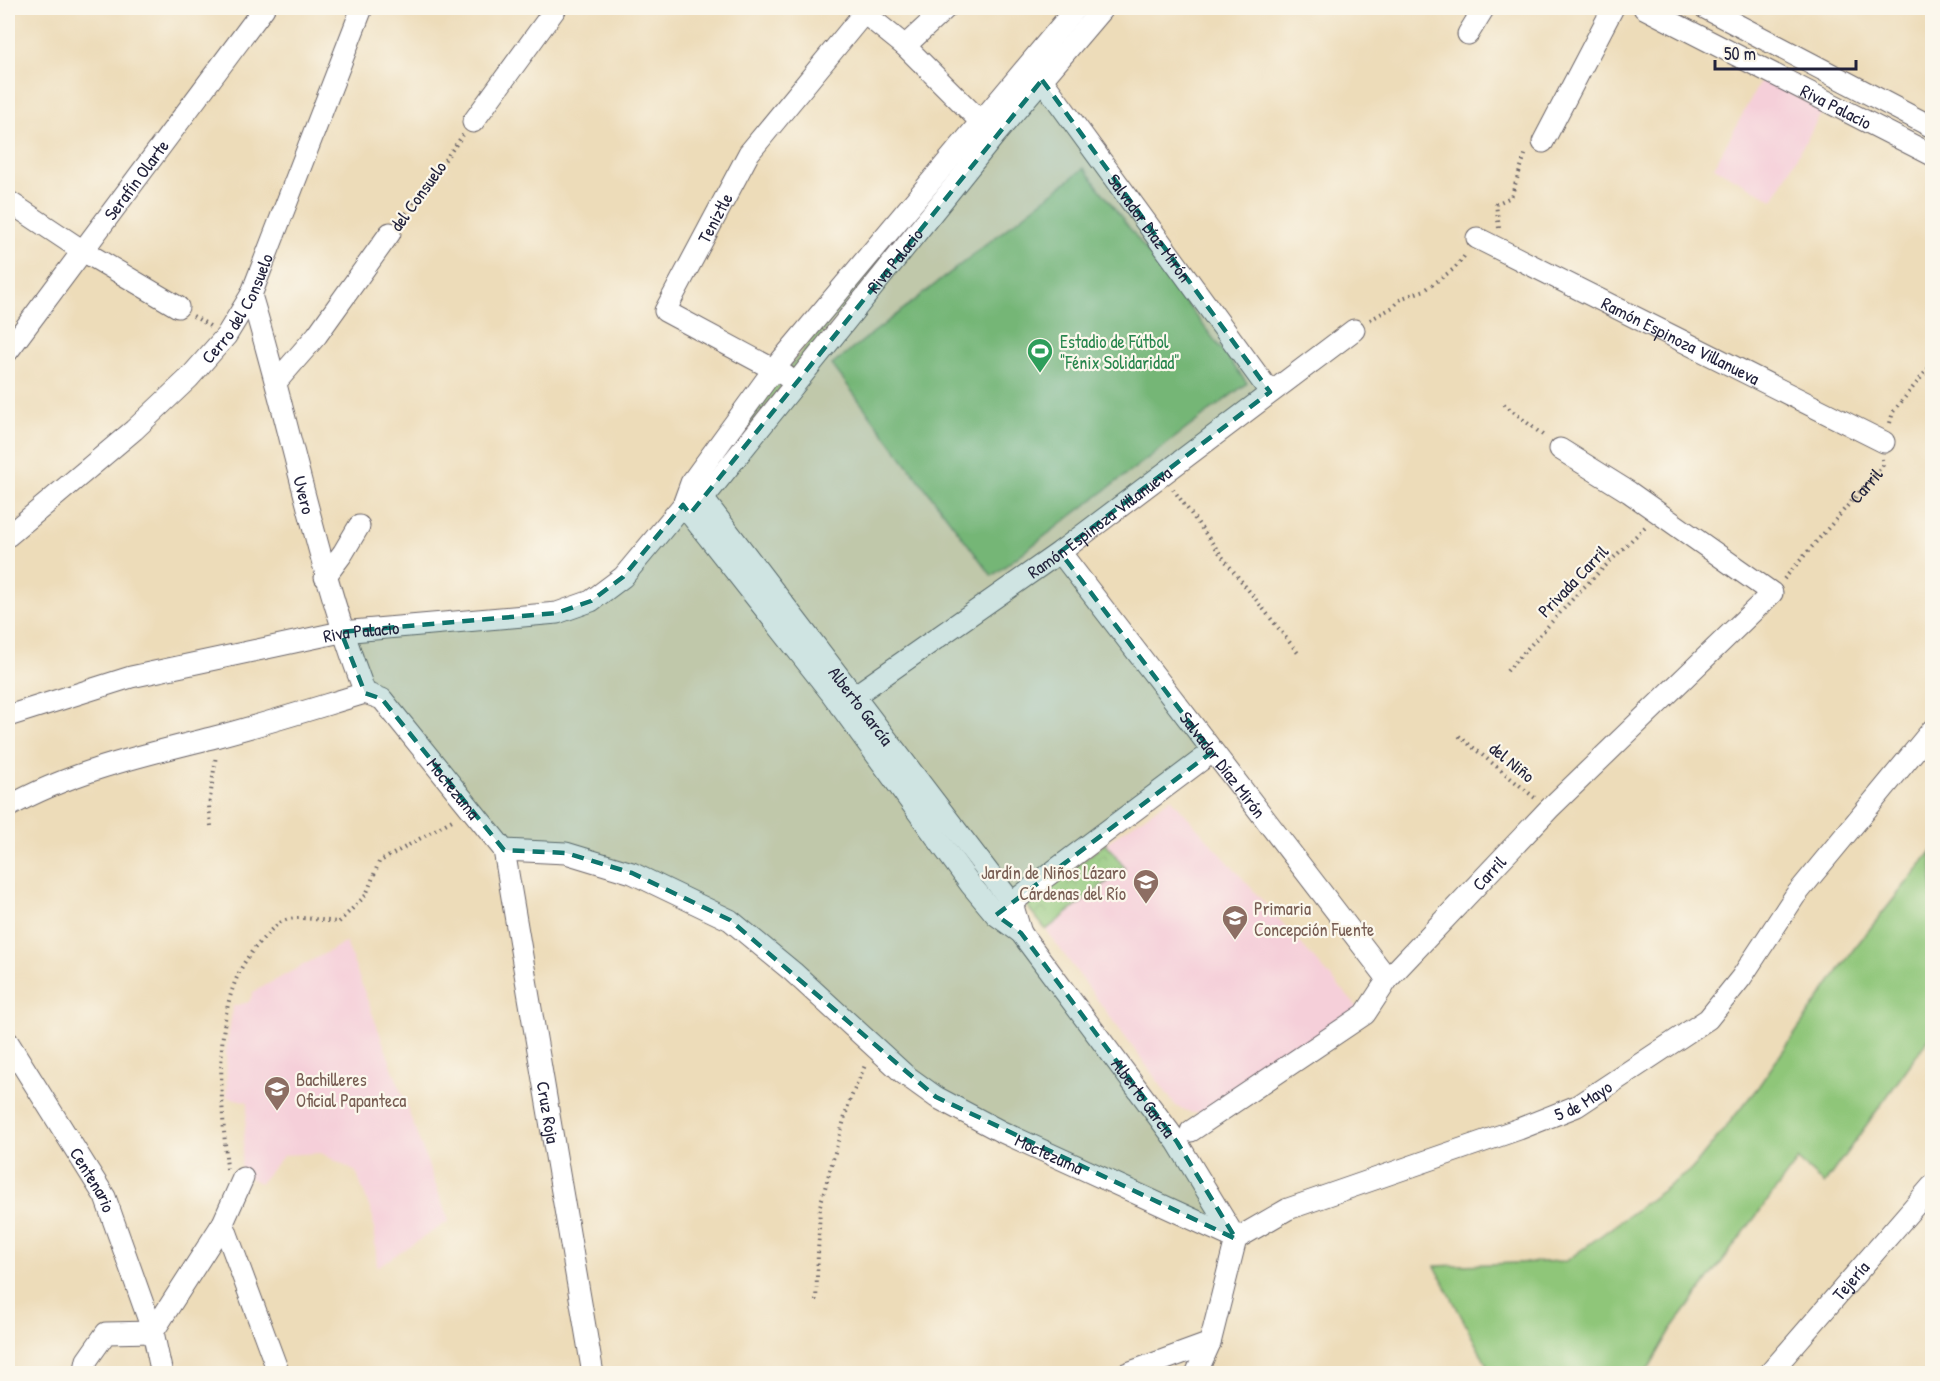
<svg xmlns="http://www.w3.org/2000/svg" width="1940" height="1381" font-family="'Patrick Hand',sans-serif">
<defs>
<pattern id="park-crowns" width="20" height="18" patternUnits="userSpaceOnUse" patternTransform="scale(1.5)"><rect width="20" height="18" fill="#8fc679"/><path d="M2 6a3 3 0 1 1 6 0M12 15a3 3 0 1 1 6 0" fill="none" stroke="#74a064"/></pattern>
<pattern id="garden-dots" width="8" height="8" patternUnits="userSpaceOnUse" patternTransform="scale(1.5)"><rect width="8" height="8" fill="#8fc679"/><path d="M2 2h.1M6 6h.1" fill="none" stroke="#74a064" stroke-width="1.8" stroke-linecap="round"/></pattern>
</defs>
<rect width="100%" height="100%" fill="#fbf7ec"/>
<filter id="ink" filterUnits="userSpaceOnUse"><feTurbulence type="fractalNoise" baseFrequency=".0167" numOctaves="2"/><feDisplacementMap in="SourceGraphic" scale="12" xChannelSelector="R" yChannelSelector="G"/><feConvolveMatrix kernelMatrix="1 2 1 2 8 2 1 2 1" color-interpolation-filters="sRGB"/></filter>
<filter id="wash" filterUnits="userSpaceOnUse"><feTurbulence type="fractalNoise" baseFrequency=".008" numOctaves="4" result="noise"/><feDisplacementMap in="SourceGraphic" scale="24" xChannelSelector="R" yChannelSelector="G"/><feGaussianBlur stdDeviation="1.35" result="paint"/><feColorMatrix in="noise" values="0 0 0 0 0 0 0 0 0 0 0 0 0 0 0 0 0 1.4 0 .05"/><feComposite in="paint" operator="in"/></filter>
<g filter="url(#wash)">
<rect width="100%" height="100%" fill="#eddcb9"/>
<g fill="#f5cfd9">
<polygon points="1762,78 1823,110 1773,200 1714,167"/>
<polygon points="1171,798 1359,1009 1214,1110 1192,1113 1176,1106 1046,930 1125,868 1106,843"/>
<polygon points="346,942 449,1221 377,1267 373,1217 356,1172 321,1153 284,1155 260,1183 240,1173 248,1102 227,1097 226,1051 233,1006 249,1002 253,992"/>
</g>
<g fill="#8fc679" stroke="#58745a" stroke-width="1.5">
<polygon points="1084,168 1247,383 992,576 832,365"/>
<polygon points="1932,851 1932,1034 1824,1184 1798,1160 1671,1330 1646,1373 1491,1373 1435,1266 1566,1261 1692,1169 1758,1087 1853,950"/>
</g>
<polygon fill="url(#park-crowns)" stroke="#58745a" stroke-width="1.5" points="1106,843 1125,868 1046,930 1026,905"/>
<polygon fill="url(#garden-dots)" stroke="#58745a" stroke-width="1.5" points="961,153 966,154 713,472 708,468"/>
</g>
<g filter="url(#ink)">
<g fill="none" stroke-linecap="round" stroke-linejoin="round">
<g stroke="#696367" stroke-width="23">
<g id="minor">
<polyline points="858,8 905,46 990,131"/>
<path id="s2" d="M1644 8 1932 155"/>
<polyline points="1705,8 1932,127"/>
<polyline points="1468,34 1484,8"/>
<polyline points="905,46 946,8"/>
<path id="s3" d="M1035 70 1270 392"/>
<polyline points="473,122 556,8"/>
<polyline points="1543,142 1613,8"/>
<polyline points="8,201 83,251 178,307"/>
<path id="s4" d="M1477 238 1884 442"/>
<path id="s5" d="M251 295C291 427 316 564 365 693"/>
<path id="s6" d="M8 351 264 8"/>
<path id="s7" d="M786 376 665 311 749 153 864 13"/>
<polyline points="277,381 317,335 390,233"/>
<path id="s8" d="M695 488 1012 903 1021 933"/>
<path id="s9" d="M683 505 831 693 971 885 996 915 1021 933 1177 1142 1236 1239"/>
<path id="s10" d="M683 505 703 499 995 135 1103 8"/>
<path id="s11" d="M8 536 134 430 189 378 226 336 251 295 362 8"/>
<path id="s12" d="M1060 552 1388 979"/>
<polyline points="325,577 343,553 359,526"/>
<path id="s13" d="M840 706 1060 552 1354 330"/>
<path id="s14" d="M8 716 131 677 341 632 557 613 591 601 623 577 683 505 691 483 774 369 1076 8"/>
<path id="s15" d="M8 807C72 771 144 755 215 737 265 724 315 708 365 693L382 699 504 850 566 853 632 873 730 920 793 972 904 1074 936 1097 1000 1131 1236 1239"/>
<path id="s16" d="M504 850 593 1374"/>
<polyline points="1002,910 1212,752"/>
<path id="s17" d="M8 1042 105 1197 153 1332 162 1374"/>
<path id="s18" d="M1191 1131 1365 1014 1388 979 1549 809 1772 593 1629 492 1560 449"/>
<polyline points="223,1223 279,1374"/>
<polyline points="84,1374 87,1360 106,1333 153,1332 223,1223 243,1178"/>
<polyline points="1125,1374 1210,1343"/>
<path id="s19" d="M1196 1374 1210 1343 1236 1239 1288 1209 1519 1129 1577 1106 1708 1019 1741 978 1795 896 1932 730"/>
<path id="s20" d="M1769 1374 1932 1186"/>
</g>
</g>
<g stroke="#696367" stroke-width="4" stroke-dasharray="1.5 4.5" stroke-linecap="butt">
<polyline points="402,218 463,135"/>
<polyline points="1499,228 1496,204 1511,197 1526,152"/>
<polyline points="193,316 210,326"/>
<polyline points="1370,320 1393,307 1402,298 1425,290 1455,268 1466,254"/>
<polyline points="1504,404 1545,437"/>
<polyline points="1890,423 1893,412 1932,364"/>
<polyline points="1173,489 1227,563 1298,653"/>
<path id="s1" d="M1784 579 1883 465 1882 459"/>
<polyline points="1507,671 1579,592 1646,526"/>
<polyline points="1459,736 1535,798"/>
<polyline points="211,826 209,806 216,755"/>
<path d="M227 1169C222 1098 207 996 261 941 269 932 277 922 289 919 304 916 324 921 339 922L366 895 379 862 454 819"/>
<polyline points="816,1301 820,1206 849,1102 866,1063"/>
</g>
<use href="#minor" stroke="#fff" stroke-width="21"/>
</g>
</g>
<path fill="#0f766e" fill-opacity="0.2" stroke="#0f766e" stroke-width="4.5" stroke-dasharray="12 8" stroke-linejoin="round" d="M1042 80 1270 392 1060 552 1212 752 996 915 1021 933 1177 1142 1236 1239 936 1097 730 920 632 873 566 853 504 850 382 699 365 693 341 632 557 613 591 601 623 577 683 505 690 514Z"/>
<defs>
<g id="stadium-pin" transform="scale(1.35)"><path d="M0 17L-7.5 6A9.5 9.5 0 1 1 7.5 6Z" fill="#2e9e5b" stroke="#fbf7ec"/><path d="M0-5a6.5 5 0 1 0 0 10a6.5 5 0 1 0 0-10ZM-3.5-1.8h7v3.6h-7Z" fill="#fff"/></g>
<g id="school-pin" transform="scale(1.35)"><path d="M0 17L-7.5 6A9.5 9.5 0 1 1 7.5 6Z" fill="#8d6e63" stroke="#fbf7ec"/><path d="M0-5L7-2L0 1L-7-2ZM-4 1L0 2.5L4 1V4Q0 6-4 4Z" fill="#fff"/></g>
<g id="university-pin" transform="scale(1.35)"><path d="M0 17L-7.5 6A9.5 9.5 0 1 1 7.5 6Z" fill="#8d6e63" stroke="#fbf7ec"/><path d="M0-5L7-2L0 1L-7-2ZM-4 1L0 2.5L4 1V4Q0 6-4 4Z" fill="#fff"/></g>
</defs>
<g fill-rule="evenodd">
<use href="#stadium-pin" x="1040" y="351"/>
<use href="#school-pin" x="1146" y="882"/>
<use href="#school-pin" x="1235" y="918"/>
<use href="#university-pin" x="277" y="1089"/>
</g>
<g text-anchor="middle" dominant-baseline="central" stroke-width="4.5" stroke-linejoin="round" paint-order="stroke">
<g font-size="18" fill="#22223b" stroke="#fbf7ec">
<text stroke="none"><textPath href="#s2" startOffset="216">Riva Palacio</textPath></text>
<text stroke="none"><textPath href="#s6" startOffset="214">Serafín Olarte</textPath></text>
<text transform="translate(418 196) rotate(-54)">del Consuelo</text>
<text stroke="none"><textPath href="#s7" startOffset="243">Teniztle</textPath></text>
<text stroke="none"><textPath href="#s3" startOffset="195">Salvador Díaz Mirón</textPath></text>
<text stroke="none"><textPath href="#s10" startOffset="327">Riva Palacio</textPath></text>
<text stroke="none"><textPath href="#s11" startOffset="326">Cerro del Consuelo</textPath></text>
<text stroke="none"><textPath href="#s4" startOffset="228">Ramón Espinoza Villanueva</textPath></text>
<text stroke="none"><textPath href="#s1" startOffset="124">Carril</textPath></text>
<text stroke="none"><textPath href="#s5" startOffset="207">Uvero</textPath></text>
<text stroke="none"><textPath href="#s13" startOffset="318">Ramón Espinoza Villanueva</textPath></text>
<text transform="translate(1573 581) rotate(-46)">Privada Carril</text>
<text stroke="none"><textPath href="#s14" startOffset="364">Riva Palacio</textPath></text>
<text stroke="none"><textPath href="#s8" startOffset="274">Alberto García</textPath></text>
<text transform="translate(1512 762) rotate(39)">del Niño</text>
<text stroke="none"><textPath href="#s12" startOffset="268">Salvador Díaz Mirón</textPath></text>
<text stroke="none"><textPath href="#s15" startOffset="508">Moctezuma</textPath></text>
<text stroke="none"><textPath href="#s18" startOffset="398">Carril</textPath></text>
<text stroke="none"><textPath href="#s9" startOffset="752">Alberto García</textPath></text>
<text stroke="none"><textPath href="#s19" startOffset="516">5 de Mayo</textPath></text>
<text stroke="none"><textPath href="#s16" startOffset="266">Cruz Roja</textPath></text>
<text stroke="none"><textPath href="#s15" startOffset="1226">Moctezuma</textPath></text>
<text stroke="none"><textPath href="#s17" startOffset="162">Centenario</textPath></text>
<text stroke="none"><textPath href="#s20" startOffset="124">Tejería</textPath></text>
</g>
<g font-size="18" fill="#27864d" stroke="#fbf7ec" text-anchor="start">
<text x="1060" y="341">Estadio de Fútbol<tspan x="1060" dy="21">"Fénix Solidaridad"</tspan></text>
</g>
<g font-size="18" fill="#785e54" stroke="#fbf7ec" text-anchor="start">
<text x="1126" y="872" text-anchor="end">Jardín de Niños Lázaro<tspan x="1126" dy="21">Cárdenas del Río</tspan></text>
<text x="1254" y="908">Primaria<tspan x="1254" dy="21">Concepción Fuente</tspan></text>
<text x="296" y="1079">Bachilleres<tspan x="296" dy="21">Oficial Papanteca</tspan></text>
</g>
</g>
<rect width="1940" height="1381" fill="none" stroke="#fbf7ec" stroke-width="30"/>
<path d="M1715 60v9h141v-9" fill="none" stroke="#22223b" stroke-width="3"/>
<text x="1724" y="60" font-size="18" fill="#22223b" stroke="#fbf7ec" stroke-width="4.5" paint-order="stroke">50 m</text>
</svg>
